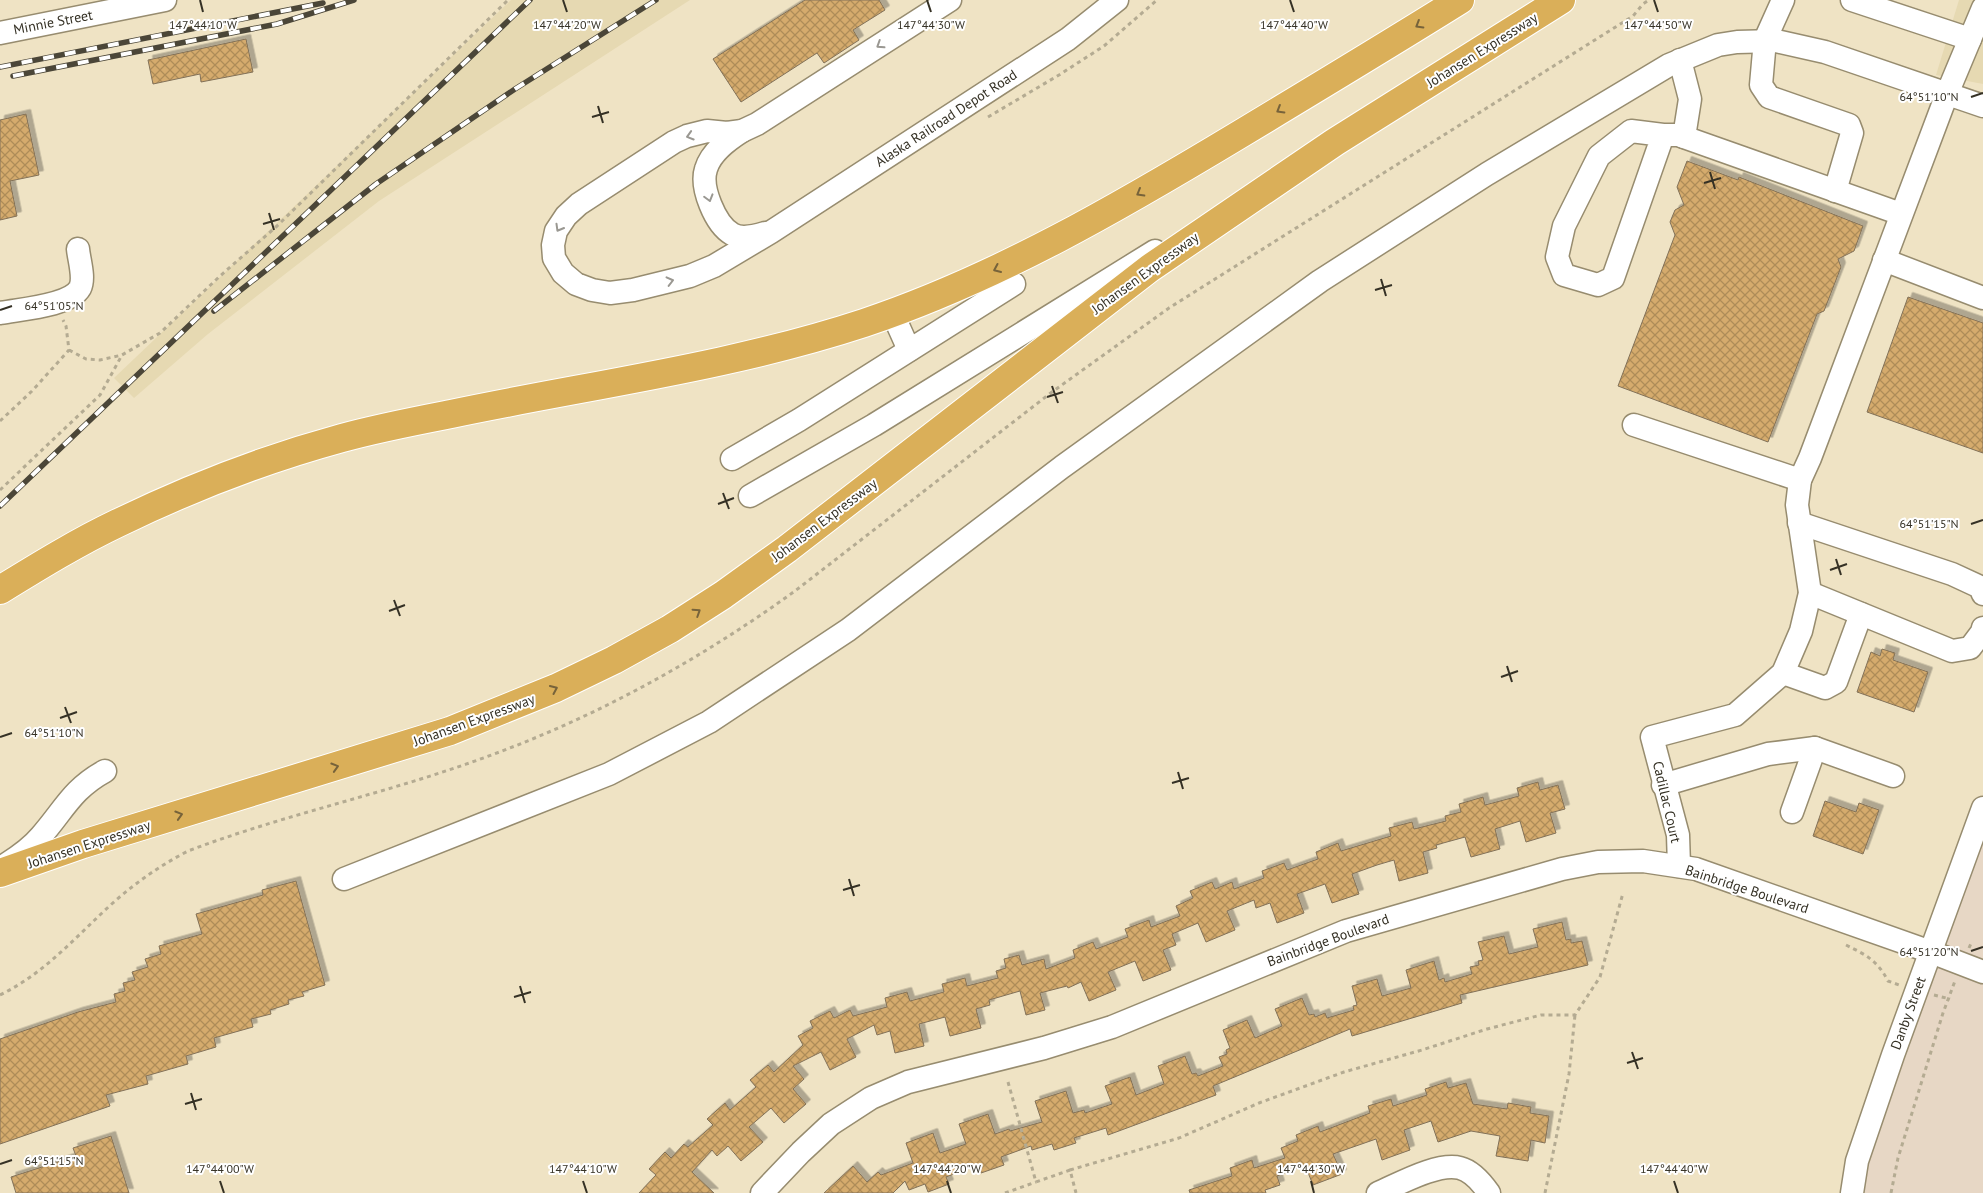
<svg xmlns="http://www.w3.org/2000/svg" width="1983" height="1193" font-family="'PT Sans',sans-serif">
<defs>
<pattern id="building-cross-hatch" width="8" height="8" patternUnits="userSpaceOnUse" patternTransform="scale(1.25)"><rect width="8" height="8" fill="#d5ab6d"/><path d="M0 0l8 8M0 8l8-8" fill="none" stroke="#ae8c59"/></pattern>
<filter id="shadow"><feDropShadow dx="4.5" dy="-4.5" stdDeviation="0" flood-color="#0004"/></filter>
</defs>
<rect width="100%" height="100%" fill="#efe3c4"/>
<g fill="#e6d9b2">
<polygon points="511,0 690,0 379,201 208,334 134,398 114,378"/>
<polygon points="1959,0 1983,0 1983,84 1936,75"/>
</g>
<polygon fill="#e7d7c5" points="1983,819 1983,1193 1852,1193"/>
<g fill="url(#building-cross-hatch)" stroke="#827158" filter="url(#shadow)">
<polygon points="805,0 879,0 885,10 853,30 859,40 824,63 817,53 741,102 713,59"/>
<polygon points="246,39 253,72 201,82 200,74 153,84 148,60"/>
<polygon points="26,114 39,175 10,181 17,216 0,220 0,120"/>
<polygon points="1687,161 1738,180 1739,177 1863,226 1854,251 1838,259 1841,267 1824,311 1817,314 1768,442 1618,386 1675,235 1670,222 1675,210 1684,205 1677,187"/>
<polygon points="1908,297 1983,323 1983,453 1867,412"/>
<polygon points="1882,649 1895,653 1893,660 1928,672 1914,712 1857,692 1871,652 1880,656"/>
<polygon points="1538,782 1540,790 1558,785 1565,809 1550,813 1556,833 1526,842 1520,821 1495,829 1500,849 1471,857 1465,837 1436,845 1437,848 1423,852 1428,873 1399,881 1394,860 1377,865 1352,874 1359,894 1332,903 1325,884 1297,894 1304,913 1277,923 1270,903 1256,908 1254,900 1227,911 1235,930 1206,942 1198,923 1172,934 1176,945 1163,950 1171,970 1143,981 1135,961 1108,972 1116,990 1089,1001 1081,982 1068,988 1067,986 1040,993 1045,1010 1026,1015 1020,991 989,1000 990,1005 976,1009 981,1028 950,1036 945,1017 919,1024 924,1046 895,1053 890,1031 877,1035 874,1025 847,1039 856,1057 830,1070 821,1052 793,1066 804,1079 793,1089 806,1104 784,1123 771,1108 749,1127 763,1142 741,1161 728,1146 717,1156 712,1150 692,1172 714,1193 639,1193 656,1175 649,1169 665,1152 671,1158 684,1144 688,1147 713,1125 707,1119 725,1103 730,1110 756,1087 750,1080 768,1065 774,1072 803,1045 798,1036 813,1028 810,1021 830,1011 834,1018 850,1010 853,1016 887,1007 885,998 907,992 910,1001 944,992 942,984 965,978 967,986 998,978 996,971 1006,968 1004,959 1019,955 1022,965 1044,959 1046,969 1075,958 1073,950 1093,942 1096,949 1128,937 1125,929 1149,920 1151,927 1180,916 1176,906 1193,898 1190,891 1212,882 1215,889 1232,882 1234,889 1264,878 1262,871 1284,863 1287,870 1318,859 1316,852 1338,843 1341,851 1391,836 1389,828 1412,822 1414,829 1446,821 1445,816 1461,812 1459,804 1483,797 1485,805 1519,796 1517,788"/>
<polygon points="1825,801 1856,812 1859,803 1879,810 1863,854 1813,836"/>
<polygon points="296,881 325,985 302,992 304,996 288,1000 289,1004 270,1010 271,1014 251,1019 253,1027 214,1038 216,1047 186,1056 188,1064 146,1076 148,1084 106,1095 110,1106 0,1144 0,1039 78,1012 116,1002 114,994 125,991 123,983 135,980 132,972 148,967 145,959 161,954 159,946 202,934 196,914 263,895 262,890"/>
<polygon points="1562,922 1566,940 1571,939 1571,943 1582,941 1588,965 1460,995 1462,1003 1352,1036 1350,1029 1213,1086 1216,1095 1108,1135 1106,1128 1074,1138 1076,1143 1054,1150 1052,1144 1032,1150 1031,1146 1001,1157 1004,1165 981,1173 978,1165 946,1177 949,1184 928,1192 925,1184 909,1190 905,1181 893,1193 824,1193 853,1166 867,1182 878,1172 881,1175 913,1163 906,1143 933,1133 940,1153 966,1144 959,1124 988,1114 995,1134 1009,1129 1010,1131 1042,1122 1035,1101 1066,1091 1073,1113 1084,1110 1085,1113 1112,1104 1105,1086 1130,1077 1136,1095 1164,1084 1158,1066 1185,1056 1192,1074 1196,1073 1198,1076 1223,1066 1219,1057 1227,1054 1226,1050 1230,1048 1223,1030 1247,1020 1255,1038 1282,1026 1275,1009 1302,998 1309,1015 1314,1014 1315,1017 1325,1013 1327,1018 1354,1010 1353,1006 1357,1005 1352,986 1377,979 1382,996 1411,988 1406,970 1434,961 1439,980 1444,978 1445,982 1472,974 1470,967 1479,965 1478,961 1483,960 1478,942 1504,936 1509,954 1538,947 1533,929"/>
<polygon points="1446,1082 1448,1088 1466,1083 1473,1104 1507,1109 1508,1103 1531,1107 1530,1113 1549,1116 1545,1143 1531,1140 1528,1161 1496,1156 1500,1136 1471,1131 1438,1142 1431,1121 1404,1130 1410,1150 1382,1160 1376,1139 1333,1154 1342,1174 1313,1185 1305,1165 1277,1176 1280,1185 1265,1190 1266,1193 1190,1193 1189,1190 1232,1176 1230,1168 1252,1160 1254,1168 1285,1158 1281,1148 1298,1141 1296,1135 1318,1126 1320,1132 1370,1113 1368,1106 1391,1099 1393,1106 1427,1095 1425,1089"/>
<polygon points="111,1136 129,1193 16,1193 11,1177 76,1156 73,1148"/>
</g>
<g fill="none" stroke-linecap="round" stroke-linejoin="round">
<g stroke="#978c6f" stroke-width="25">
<g id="minor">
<polyline points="950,0 757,124 742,131 727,133 707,131 687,136 674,142 579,204 566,216 556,231 553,245 554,258 563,273 576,284 592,290 610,293 633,290 690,276 714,266 771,232 1068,39 1117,0"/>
<polyline points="1783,0 1765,40 1761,85 1769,97 1849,125 1852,133 1835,191"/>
<polyline points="1852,0 1970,39"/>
<polyline points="0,33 165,0"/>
<polyline points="1680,60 1690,99 1684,137"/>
<path d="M742 131C728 140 711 152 706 169 700 187 715 224 732 234 742 240 755 236 765 233"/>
<polyline points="1663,135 1613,278 1598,285 1564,275 1557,257 1564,226 1599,156 1631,131 1663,135 1678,135 1901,214"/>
<polyline points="1884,260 1983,298"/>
<polyline points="892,312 909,350"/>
<path d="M0 313C20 309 70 306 80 288 85 278 79 260 78 249"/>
<polyline points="1634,425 1800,480"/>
<polyline points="732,459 799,420 1014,284"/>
<polyline points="750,496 874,425 1155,251"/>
<polyline points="1799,523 1952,574 1980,587 1983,594"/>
<polyline points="1810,593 1952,651 1970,648 1982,632 1983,628"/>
<polyline points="1783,673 1825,688 1836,682 1861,614"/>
<polyline points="1663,785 1768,754 1815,748 1893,776"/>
<polyline points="1792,812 1815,748"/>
<path d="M5 865C18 857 31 848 41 836 64 810 72 789 105 771"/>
<polyline points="1679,866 1678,835 1652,737 1735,715 1783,673 1801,631 1810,593 1797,505 1800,480 1810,458 1947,94 1983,8"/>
<polyline points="344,879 609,774 709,722 848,630 1062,467 1320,281 1487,174 1669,65 1718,45 1737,42 1776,41 1825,52 1983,106"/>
<polyline points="762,1193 801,1152 831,1124 871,1098 908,1082 1044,1048 1112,1027 1346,931 1562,869 1598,862 1643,861 1696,869 1931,952 1983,972"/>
<path d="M1378 1193C1399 1184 1438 1162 1460 1168 1472 1171 1482 1183 1489 1193"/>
<polyline points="1852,1193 1857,1161 1893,1055 1983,808"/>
</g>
</g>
<g stroke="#fff" stroke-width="30">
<g id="highway">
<path d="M0 590C39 566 78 542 118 523 190 488 265 459 342 438 378 428 415 421 451 414 589 385 730 367 864 323 998 278 1121 206 1242 133 1315 89 1388 45 1460 0"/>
<polyline points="0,873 83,844 450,731 556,688 614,660 670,629 723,595 787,549 1150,268 1335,142 1561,0"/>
</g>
</g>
<g stroke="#b4ab92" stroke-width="3" stroke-dasharray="4 4" stroke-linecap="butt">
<polyline points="988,117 1059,75 1104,46 1157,0"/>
<polyline points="69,350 86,359 100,360 122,355 160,333 220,276 277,226 508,0"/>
<polyline points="0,421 32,391 69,350 66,326 63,320"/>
<polyline points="0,490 100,395 122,355"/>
<path d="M1846 945C1866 955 1877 960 1888 981L1899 985"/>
<polyline points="1969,948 1972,941"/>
<path d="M0 995C47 972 77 935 115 901 138 881 161 865 188 851 288 813 394 792 494 754 602 714 702 658 795 591L1052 392 1169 308 1633 16 1643 4 1649 0"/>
<polyline points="1934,995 1950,999"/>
<polyline points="1008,1082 1036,1182 1070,1170 1076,1193"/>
<polyline points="1070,1170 1179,1138 1259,1103 1344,1072 1422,1050 1487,1029 1541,1015 1575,1015 1600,977 1623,893"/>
<polyline points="1005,1193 1036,1182"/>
<polyline points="1545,1193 1569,1074 1575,1015"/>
<polyline points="1891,1193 1898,1158 1943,1013 1955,981"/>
</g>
<use href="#minor" stroke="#fff" stroke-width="22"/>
<use href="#highway" stroke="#daaf59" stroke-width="28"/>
<g stroke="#4b4638" stroke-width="5.5">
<g id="rail">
<polyline points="0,67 323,3"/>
<polyline points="13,76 277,24 354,0"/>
<polyline points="214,311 376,184 515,89 656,0"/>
<polyline points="0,506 530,0"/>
</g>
</g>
<use href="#rail" stroke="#fff" stroke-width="4" stroke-dasharray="11" stroke-linecap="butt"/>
</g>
<defs><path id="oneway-chevron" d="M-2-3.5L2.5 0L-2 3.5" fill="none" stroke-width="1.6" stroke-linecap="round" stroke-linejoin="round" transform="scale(1.25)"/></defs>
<g stroke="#77633a">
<use href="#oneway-chevron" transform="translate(1419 25) rotate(149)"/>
<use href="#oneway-chevron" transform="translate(1280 110) rotate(149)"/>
<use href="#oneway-chevron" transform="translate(1140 193) rotate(150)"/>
<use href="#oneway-chevron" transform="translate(997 269) rotate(156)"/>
<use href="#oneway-chevron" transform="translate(697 612) rotate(-33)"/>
<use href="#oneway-chevron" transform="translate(554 689) rotate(-24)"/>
<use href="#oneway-chevron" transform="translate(335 767) rotate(-17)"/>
<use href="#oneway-chevron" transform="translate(179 815) rotate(-17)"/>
</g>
<g stroke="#9a9892">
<use href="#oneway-chevron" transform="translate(880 45) rotate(147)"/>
<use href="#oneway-chevron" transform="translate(690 136) rotate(163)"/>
<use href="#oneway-chevron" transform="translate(709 198) rotate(74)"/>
<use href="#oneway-chevron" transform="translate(559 228) rotate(120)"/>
<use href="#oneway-chevron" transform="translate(670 281) rotate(-14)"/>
</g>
<path fill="none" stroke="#353125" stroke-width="2" d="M200 0 203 12M563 0 567 12M927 0 931 12M1290 0 1294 12M1654 0 1658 12M1971 97 1983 93M598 106 603 123M592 117 609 112M1710 172 1715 189M1704 183 1721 178M269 213 274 230M263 224 280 219M1381 279 1386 296M1375 290 1392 285M0 310 12 306M1052 386 1058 403M1047 397 1063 392M723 493 729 509M718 504 734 498M1971 524 1983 520M1836 559 1841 575M1830 570 1847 564M394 600 400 616M389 611 405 605M1507 666 1512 682M1501 677 1518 671M65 707 71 723M60 718 77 712M0 737 12 733M1178 772 1183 789M1172 783 1189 778M849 879 854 896M843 890 860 885M1971 951 1983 947M520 986 525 1003M514 997 531 992M1632 1052 1638 1069M1627 1063 1643 1058M191 1093 196 1110M185 1104 202 1099M0 1164 12 1160M220 1181 224 1193M583 1181 587 1193M947 1181 951 1193M1311 1181 1314 1193M1674 1181 1678 1193"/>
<g text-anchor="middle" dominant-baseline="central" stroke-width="4" stroke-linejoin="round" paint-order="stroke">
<g font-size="14" fill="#353125" stroke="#fff">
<text transform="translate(53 22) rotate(-11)">Minnie Street</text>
<text transform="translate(1482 50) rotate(-32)">Johansen Expressway</text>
<text transform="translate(946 118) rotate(-33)">Alaska Railroad Depot Road</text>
<text transform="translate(1145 273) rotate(-36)">Johansen Expressway</text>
<text transform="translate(824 520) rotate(-37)">Johansen Expressway</text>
<text transform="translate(474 720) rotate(-20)">Johansen Expressway</text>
<text transform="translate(1667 802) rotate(77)">Cadillac Court</text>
<text transform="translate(89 844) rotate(-18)">Johansen Expressway</text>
<text transform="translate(1747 889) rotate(18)">Bainbridge Boulevard</text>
<text transform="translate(1328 940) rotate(-20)">Bainbridge Boulevard</text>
<text transform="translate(1908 1013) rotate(-70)">Danby Street</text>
</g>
</g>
<g font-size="12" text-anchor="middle" fill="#353125" stroke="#fff" stroke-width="4" stroke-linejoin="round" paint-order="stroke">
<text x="203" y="29">147°44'10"W</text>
<text x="567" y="29">147°44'20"W</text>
<text x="931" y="29">147°44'30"W</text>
<text x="1294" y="29">147°44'40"W</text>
<text x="1658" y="29">147°44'50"W</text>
<text x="1929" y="101">64°51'10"N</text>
<text x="54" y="310">64°51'05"N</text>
<text x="1929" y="528">64°51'15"N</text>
<text x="54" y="737">64°51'10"N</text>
<text x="1929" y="956">64°51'20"N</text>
<text x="54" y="1165">64°51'15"N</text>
<text x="583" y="1173">147°44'10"W</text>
<text x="947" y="1173">147°44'20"W</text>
<text x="1674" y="1173">147°44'40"W</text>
<text x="220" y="1173">147°44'00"W</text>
<text x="1311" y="1173">147°44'30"W</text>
</g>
</svg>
